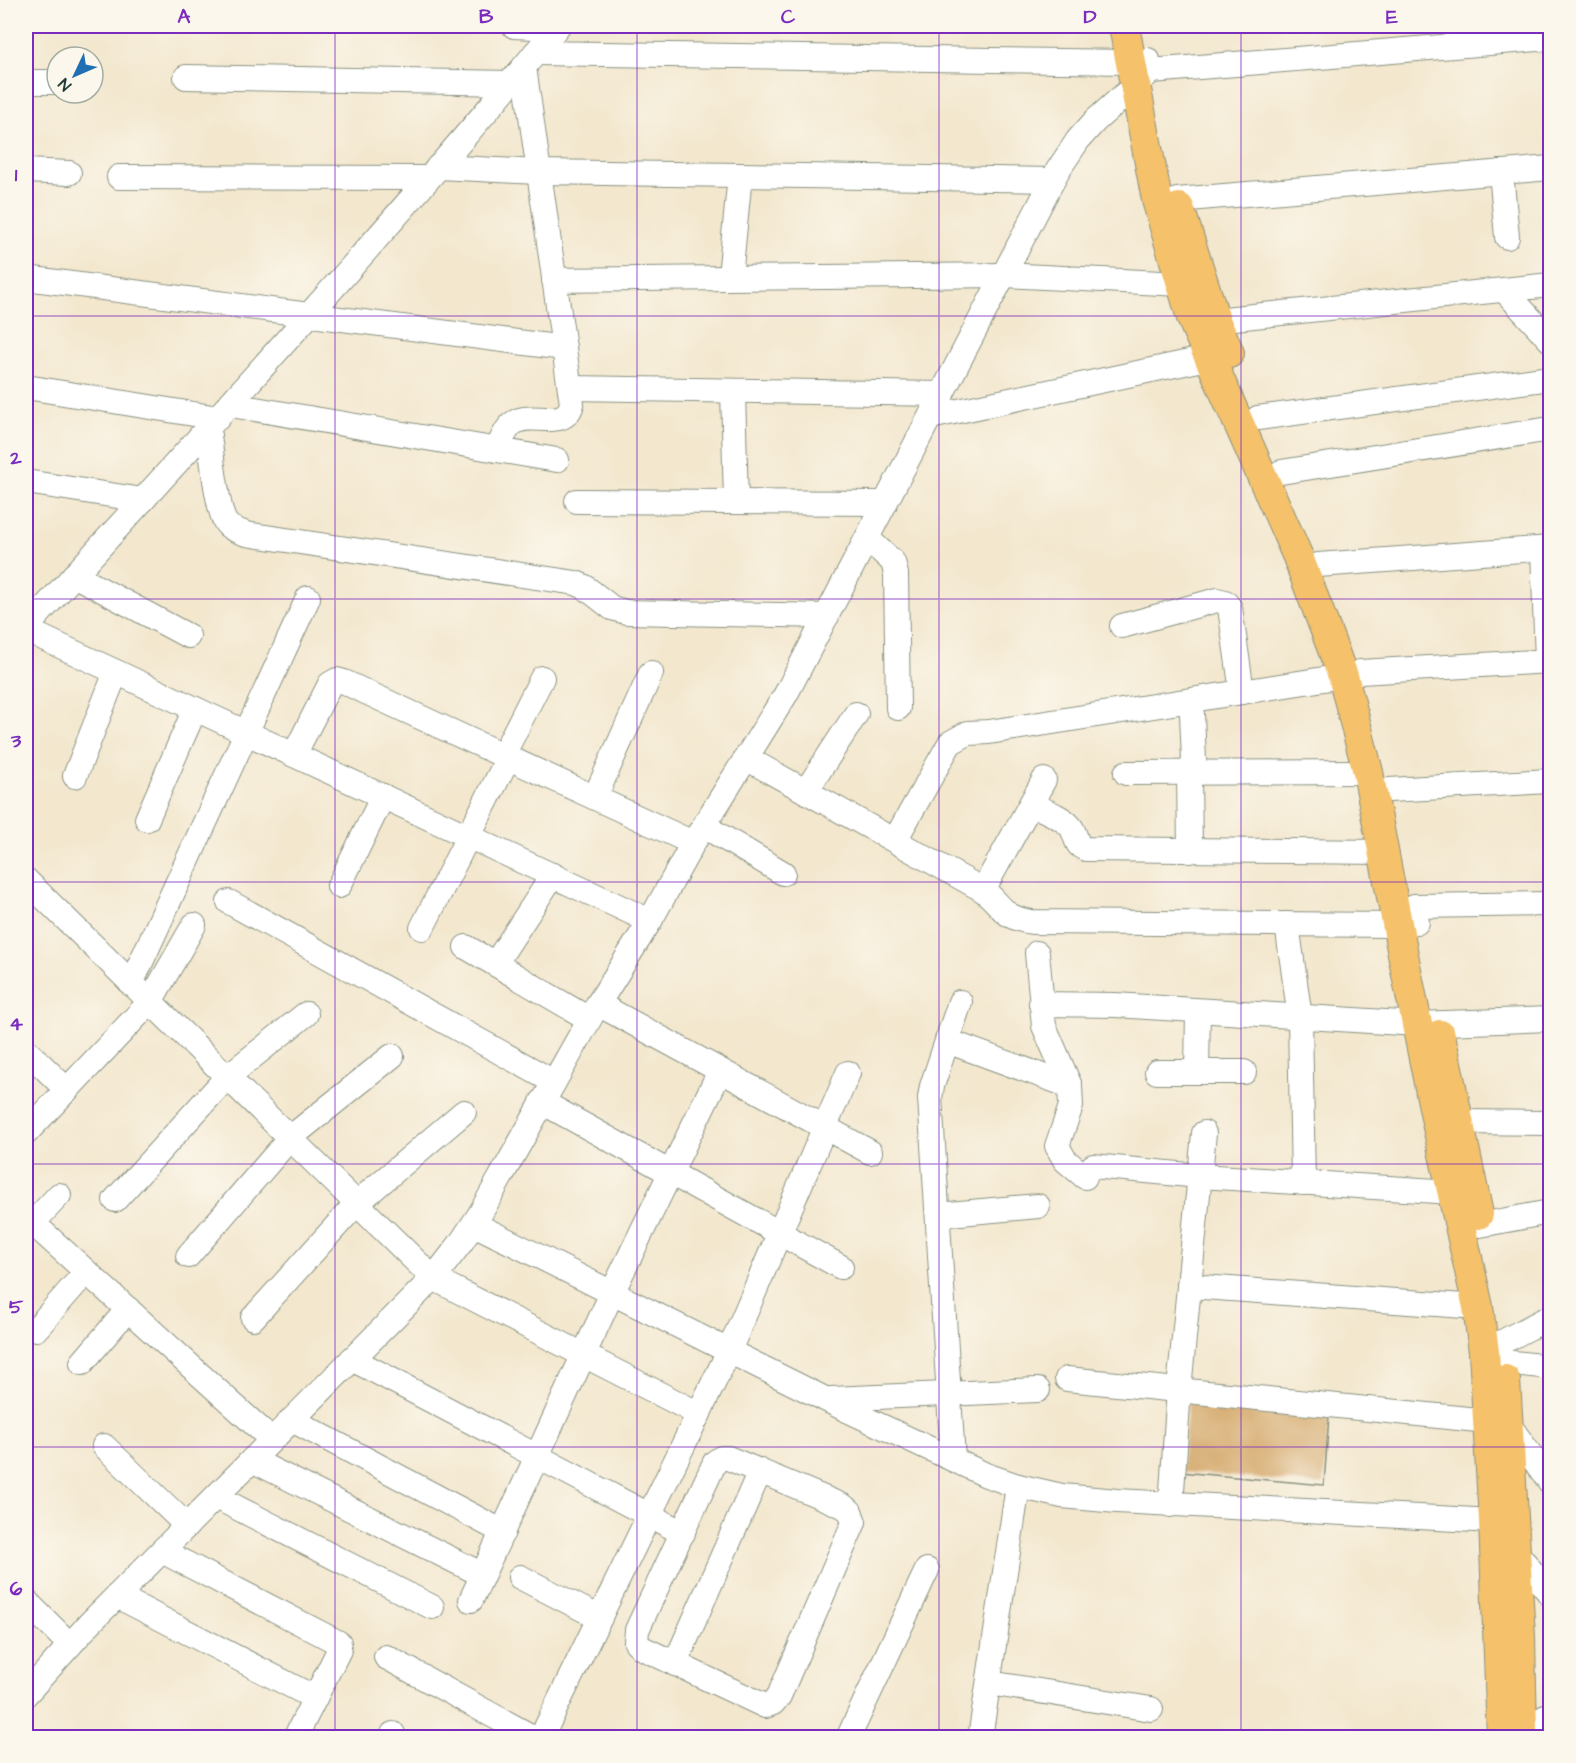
<svg xmlns="http://www.w3.org/2000/svg" width="1576" height="1763" font-family="'Architects Daughter',sans-serif">
<rect width="100%" height="100%" fill="#fbf7ec"/>
<filter id="ink" filterUnits="userSpaceOnUse"><feTurbulence type="fractalNoise" baseFrequency=".0167" numOctaves="2"/><feDisplacementMap in="SourceGraphic" scale="12" xChannelSelector="R" yChannelSelector="G"/><feConvolveMatrix kernelMatrix="1 2 1 2 8 2 1 2 1" color-interpolation-filters="sRGB"/></filter>
<filter id="wash" filterUnits="userSpaceOnUse"><feTurbulence type="fractalNoise" baseFrequency=".008" numOctaves="4" result="noise"/><feDisplacementMap in="SourceGraphic" scale="24" xChannelSelector="R" yChannelSelector="G"/><feGaussianBlur stdDeviation="1.35" result="paint"/><feColorMatrix in="noise" values="0 0 0 0 0 0 0 0 0 0 0 0 0 0 0 0 0 1.4 0 .05"/><feComposite in="paint" operator="in"/></filter>
<g filter="url(#wash)">
<rect width="100%" height="100%" fill="#f3e7ce"/>
<g id="blocks">
<polygon fill="#d4a86a" points="1188,1402 1329,1415 1324,1485 1181,1472"/>
</g>
</g>
<g filter="url(#ink)">
<use href="#blocks" fill-opacity="0" stroke="#899281" stroke-width="1.5"/>
<g fill="none" stroke-linecap="round" stroke-linejoin="round">
<g stroke="#899281" stroke-width="26">
<g id="minor">
<polyline points="514,26 556,28"/>
<polyline points="535,53 1130,62 1148,60"/>
<polyline points="186,77 511,83"/>
<polyline points="26,82 57,82"/>
<polyline points="438,167 539,172 1053,180"/>
<polyline points="26,171 69,173"/>
<polyline points="1501,172 1507,237"/>
<polyline points="119,177 428,178"/>
<polyline points="1177,200 1550,168"/>
<polyline points="730,277 740,175"/>
<polyline points="26,278 564,348"/>
<polyline points="554,280 1004,275 1181,284"/>
<polyline points="1505,291 1550,340"/>
<polyline points="1215,320 1550,285"/>
<polyline points="26,387 218,418"/>
<polyline points="570,388 942,394"/>
<polyline points="733,391 736,502"/>
<polyline points="231,405 557,460"/>
<polyline points="930,417 1208,358"/>
<polyline points="1258,418 1550,378"/>
<path d="M208 429C211 447 217 511 226 523 230 529 239 531 246 534L576 583 585 587 612 608 626 612 827 616"/>
<path d="M497 450C501 441 504 432 511 425 528 408 564 433 572 404L524 67"/>
<polyline points="1281,472 1550,429"/>
<polyline points="26,482 143,500"/>
<polyline points="577,501 885,503"/>
<polyline points="867,538 893,562 896,574 898,708"/>
<polyline points="1543,549 1547,661"/>
<polyline points="1318,565 1550,548"/>
<polyline points="74,575 188,636"/>
<polyline points="1122,626 1217,600 1225,602 1230,608 1242,692"/>
<path d="M26 628C207 430 387 232 558 26"/>
<polyline points="26,630 650,921"/>
<polyline points="1360,672 1550,661"/>
<polyline points="294,755 330,684 337,680 344,682 693,843"/>
<polyline points="503,755 542,678"/>
<path d="M746 758 983 890C1005 907 1000 917 1032 922L1397 925 1417 922"/>
<polyline points="1126,773 1368,772"/>
<polyline points="75,776 116,672"/>
<polyline points="1389,790 1550,781"/>
<polyline points="806,791 856,714"/>
<polyline points="595,797 651,673"/>
<path d="M1031 804C1043 810 1061 816 1070 826 1078 835 1073 845 1086 849L1384 852"/>
<polyline points="147,819 195,709"/>
<polyline points="704,826 783,873"/>
<polyline points="895,840 950,743 968,733 989,732 1343,676"/>
<polyline points="1190,851 1189,773 1194,761 1192,714"/>
<polyline points="26,880 433,1278 699,1414"/>
<polyline points="339,886 383,796"/>
<polyline points="983,890 1044,780"/>
<polyline points="229,902 554,1082"/>
<polyline points="1414,906 1550,904"/>
<polyline points="1287,924 1300,1018 1303,1183"/>
<polyline points="422,928 508,758"/>
<polyline points="466,947 589,1019"/>
<polyline points="1037,953 1044,1026 1070,1086 1071,1106 1057,1146 1065,1160 1085,1177"/>
<polyline points="495,964 553,875"/>
<polyline points="131,984 308,598"/>
<polyline points="598,1004 870,1152"/>
<polyline points="1041,1004 1115,1005 1417,1024 1550,1019"/>
<polyline points="947,1041 1070,1086"/>
<polyline points="26,1050 67,1090"/>
<polyline points="1157,1072 1244,1072"/>
<polyline points="1197,1072 1198,1011"/>
<polyline points="542,1102 841,1267"/>
<polyline points="1458,1122 1550,1123"/>
<polyline points="26,1133 150,1002 194,925"/>
<polyline points="1093,1166 1200,1176 1452,1192"/>
<polyline points="115,1200 227,1077 306,1014"/>
<polyline points="938,1215 1038,1206"/>
<polyline points="26,1217 272,1440"/>
<polyline points="33,1223 59,1195"/>
<polyline points="474,1224 849,1411 986,1475 1018,1486 1062,1496 1117,1501 1494,1521"/>
<polyline points="1480,1225 1550,1212"/>
<polyline points="188,1256 290,1138 392,1056"/>
<polyline points="1189,1286 1478,1307"/>
<polyline points="253,1318 357,1203 464,1112"/>
<polyline points="36,1329 86,1272"/>
<polyline points="1483,1345 1502,1342 1550,1317"/>
<polyline points="352,1359 683,1533"/>
<polyline points="1504,1362 1550,1367"/>
<polyline points="82,1363 128,1309"/>
<polyline points="1067,1379 1488,1421"/>
<polyline points="831,1399 1038,1390"/>
<polyline points="292,1420 503,1532"/>
<polyline points="1509,1425 1550,1482"/>
<polyline points="104,1446 187,1526"/>
<polygon points="721,1458 728,1458 843,1506 850,1511 854,1522 779,1696 773,1703 765,1706 642,1648 636,1642 637,1630 715,1462"/>
<polyline points="953,1459 930,1098 932,1086 960,1002"/>
<polyline points="252,1460 483,1575"/>
<polyline points="216,1497 432,1607"/>
<polyline points="1171,1505 1179,1389 1204,1133"/>
<polyline points="162,1551 339,1643 339,1650 295,1738"/>
<polyline points="1516,1552 1550,1594"/>
<polyline points="520,1577 600,1618"/>
<polyline points="117,1596 315,1698"/>
<polyline points="471,1600 612,1293 720,1071"/>
<polyline points="26,1601 70,1645"/>
<polyline points="386,1657 534,1738"/>
<polyline points="675,1664 760,1471"/>
<polyline points="989,1683 1151,1709"/>
<polyline points="26,1694 90,1623 436,1275 460,1244 480,1214 598,1004 650,921 693,843 786,694 1058,170 1078,140 1095,121 1151,71 1550,38"/>
<polyline points="1522,1732 1550,1714"/>
<polyline points="392,1738 393,1734"/>
<polyline points="541,1738 729,1351 848,1073"/>
<polyline points="848,1738 927,1570"/>
<polyline points="980,1738 1018,1486"/>
</g>
</g>
<g stroke="#899281" stroke-width="32">
<g id="major">
<polyline points="1124,26 1157,200 1192,318 1298,557 1343,676 1368,772 1406,970 1438,1127 1478,1307 1484,1352 1494,1521 1502,1738"/>
<polyline points="1179,208 1215,320 1229,353"/>
<polyline points="1440,1035 1478,1214"/>
<polyline points="1505,1380 1520,1637 1522,1733"/>
</g>
</g>
<use href="#minor" stroke="#fff" stroke-width="24"/>
<use href="#major" stroke="#f5c16b" stroke-width="30"/>
</g>
</g>
<path fill="none" stroke="#7b2cbf" stroke-width="1.5" stroke-opacity="0.55" d="M335 26V1738M637 26V1738M939 26V1738M1241 26V1738M26 316H1550M26 599H1550M26 882H1550M26 1164H1550M26 1447H1550"/>
<rect width="1576" height="1763" fill="none" stroke="#fbf7ec" stroke-width="66"/>
<g transform="translate(75 75) rotate(226)"><circle r="28" fill="#fbf7ec" stroke="#a3ada2" stroke-width="1.5"/>
<path d="M0-4.5L10 22L0 15L-10 22Z" fill="#1f6fb2"/>
<text y="-9" font-size="16" font-weight="bold" text-anchor="middle" fill="#1f3d34">N</text>
</g>
<rect x="33" y="33" width="1510" height="1697" fill="none" stroke="#7b2cbf" stroke-width="2"/>
<g font-size="20" text-anchor="middle" font-weight="bold" fill="#7b2cbf">
<text x="184" y="23">A</text>
<text x="486" y="23">B</text>
<text x="788" y="23">C</text>
<text x="1090" y="23">D</text>
<text x="1392" y="23">E</text>
<text x="16" y="181">1</text>
<text x="16" y="464">2</text>
<text x="16" y="747">3</text>
<text x="16" y="1030">4</text>
<text x="16" y="1313">5</text>
<text x="16" y="1595">6</text>
</g>
</svg>
